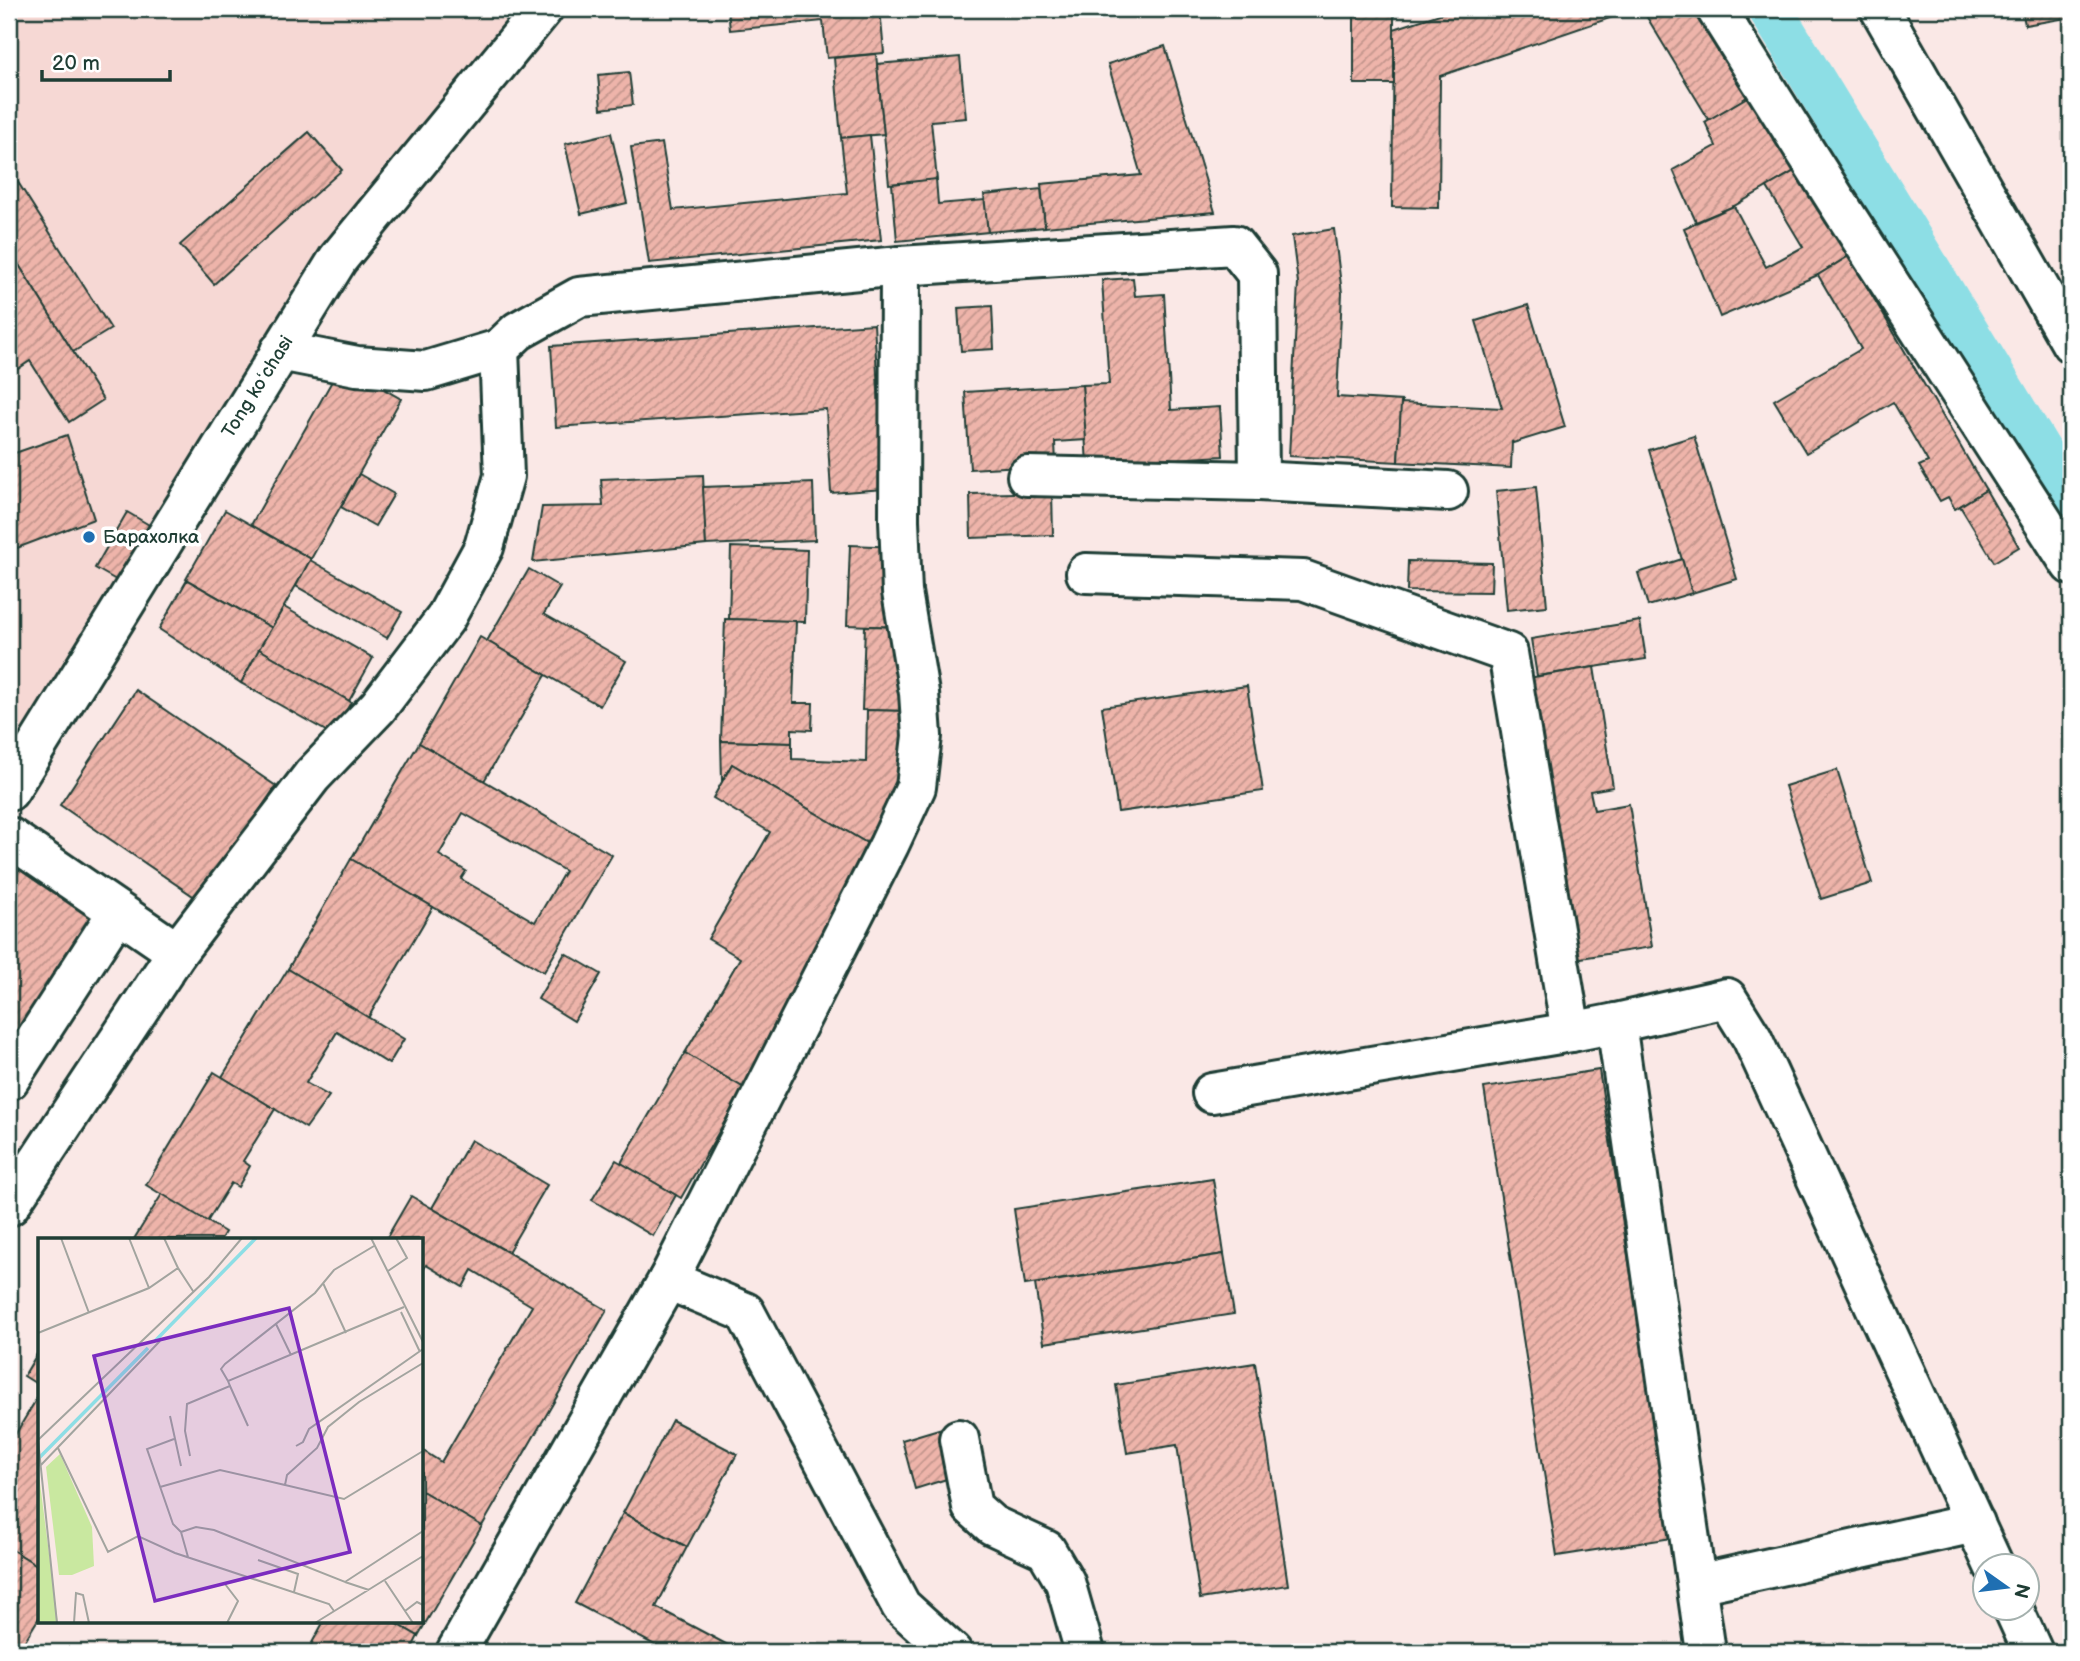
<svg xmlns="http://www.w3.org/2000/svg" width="2080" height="1661" font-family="'Balsamiq Sans',sans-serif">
<defs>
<pattern id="building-hatch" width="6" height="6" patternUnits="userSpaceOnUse" patternTransform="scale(1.75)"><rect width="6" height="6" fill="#eeb4aa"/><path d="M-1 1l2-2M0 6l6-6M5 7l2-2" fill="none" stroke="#c0948b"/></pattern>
</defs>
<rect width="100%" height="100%" fill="#fae8e6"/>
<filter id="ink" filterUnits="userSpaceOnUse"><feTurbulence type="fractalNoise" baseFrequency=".0143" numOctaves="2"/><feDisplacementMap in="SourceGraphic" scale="14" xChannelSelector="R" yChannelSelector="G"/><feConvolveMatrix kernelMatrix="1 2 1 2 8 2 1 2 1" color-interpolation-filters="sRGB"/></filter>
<g filter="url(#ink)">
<polygon fill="#f6d8d4" points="9,9 536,9 331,290 9,785"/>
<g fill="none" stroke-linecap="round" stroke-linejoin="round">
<polyline stroke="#8ddee5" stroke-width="44" points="1770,9 2071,503"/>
</g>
<g fill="url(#building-hatch)" stroke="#1f3d34" stroke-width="2" fill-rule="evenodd">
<polygon points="728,9 880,9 884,53 827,58 823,21 730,30"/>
<polygon points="1455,9 1636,9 1440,76 1439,208 1392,207 1394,29"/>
<polygon points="1642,9 1697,9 1749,96 1709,120"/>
<polygon points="2022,9 2066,9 2067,18 2025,25"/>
<rect x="1354" y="11" width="40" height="73"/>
<polygon points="1165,46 1215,212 1045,227 1041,184 1141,175 1108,64"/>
<polygon points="876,54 884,134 841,138 834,58"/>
<polygon points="960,57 966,118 931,121 937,180 889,184 877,64"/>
<polygon points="629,72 633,105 601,109 598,75"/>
<polygon points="1749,96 1798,169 1734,206 1696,222 1673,170 1716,146 1705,122"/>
<polygon points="309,132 342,170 214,284 180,245"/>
<polygon points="611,133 627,203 581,214 565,144"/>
<polygon points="870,135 881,240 649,263 631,147 662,143 673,210 847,193 841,138"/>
<polygon points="9,168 111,329 73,352 9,249"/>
<polygon points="1798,169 1849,256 1818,275 1720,317 1684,228 1734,206 1766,267 1803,247 1767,187"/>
<polygon points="936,179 938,204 985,200 988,232 897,241 892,184"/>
<polygon points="1041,189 1045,227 988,232 984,195"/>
<polygon points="1334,229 1342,293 1337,397 1402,401 1398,462 1289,456 1298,283 1292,236"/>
<polygon points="9,249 103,400 69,422 30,361 9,375"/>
<polygon points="1849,256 1986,490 1955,509 1948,497 1940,501 1919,466 1928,462 1893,402 1806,453 1774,400 1861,349 1818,275"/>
<polygon points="1133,278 1135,296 1164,294 1171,410 1220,407 1223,456 1087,464 1082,385 1109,384 1102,280"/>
<polygon points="1528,305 1565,427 1513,443 1512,441 1511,468 1398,462 1401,403 1502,408 1476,321"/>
<polygon points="992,306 994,349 961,351 958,308"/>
<polygon points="874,324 884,489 831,493 826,409 556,427 551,346"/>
<polygon points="341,365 401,399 311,559 251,525"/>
<polygon points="1082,385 1086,440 1055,442 1056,464 970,469 965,392"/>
<polygon points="67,435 94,519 9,551 9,455"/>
<polygon points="1694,436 1737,579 1692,593 1649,450"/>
<polygon points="359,474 394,494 375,526 341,507"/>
<polygon points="703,475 706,545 533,562 542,507 603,506 601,479"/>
<polygon points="813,483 815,540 706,545 703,487"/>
<polygon points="1536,487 1547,606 1507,610 1496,491"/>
<polygon points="1986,490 2019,547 1994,562 1960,506"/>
<polygon points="1052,492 1053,535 971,538 970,494"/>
<polygon points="225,510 311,559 272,628 186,579"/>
<polygon points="127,512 163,533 130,588 95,568"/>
<polygon points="850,545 898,547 896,627 847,625"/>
<polygon points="731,547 807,550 805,622 729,619"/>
<polygon points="1682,559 1692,593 1648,606 1638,573"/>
<polygon points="310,560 402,612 387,638 296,586"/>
<polygon points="1408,561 1492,563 1491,592 1407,591"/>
<polygon points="529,569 560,587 544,614 626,661 600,706 487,641"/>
<polygon points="187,580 272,628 241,683 159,629"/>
<polygon points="284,607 373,658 349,701 259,649"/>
<polygon points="725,619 796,621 793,703 813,703 812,730 792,729 792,743 721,741"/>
<polygon points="1640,621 1646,659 1537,676 1531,639"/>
<polygon points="865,626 907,627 905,711 862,710"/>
<polygon points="480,637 546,675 484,781 419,743"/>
<polygon points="259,649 351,702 333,735 241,683"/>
<polygon points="1594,667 1613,787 1590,791 1594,810 1629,804 1652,947 1574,959 1528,678"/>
<polygon points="1247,686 1263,791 1118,812 1102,707"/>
<polygon points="136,690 276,786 199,900 60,805"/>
<polygon points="867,710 905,711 902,801 882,852 732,764 722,781 721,741 792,743 792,759 866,762"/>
<path d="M419 743 612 855 544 972 351 859ZM463 813 565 871 535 922 461 879 466 871 439 855Z"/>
<polygon points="732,764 882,852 744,1088 685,1053 740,958 708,939 770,832 713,798"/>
<polygon points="1837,770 1872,883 1821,899 1785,786"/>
<polygon points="351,859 433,907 368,1018 288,969"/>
<polygon points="20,868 95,919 9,1046 9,885"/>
<polygon points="565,953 601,974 574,1021 538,999"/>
<polygon points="288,969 404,1039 389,1064 337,1032 306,1083 329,1096 306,1128 222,1077"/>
<polygon points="685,1053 744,1088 681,1198 621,1163"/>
<polygon points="1599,1070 1672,1538 1557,1556 1484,1088"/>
<polygon points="214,1072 275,1109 243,1161 250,1166 238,1187 231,1183 207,1222 146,1185"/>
<polygon points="471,1140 547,1185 508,1252 432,1208"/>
<polygon points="616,1160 676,1195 653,1236 592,1200"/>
<polygon points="1213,1179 1224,1254 1025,1285 1014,1209"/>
<polygon points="162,1194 225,1232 221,1239 134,1239"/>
<polygon points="411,1196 607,1310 482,1526 422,1491 422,1450 441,1462 532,1306 472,1270 463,1287 426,1265 422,1272 422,1239 386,1239"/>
<polygon points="1224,1254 1234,1314 1044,1343 1035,1284"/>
<polygon points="40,1349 40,1386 24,1376"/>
<polygon points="1255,1363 1288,1585 1200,1599 1177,1445 1127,1453 1116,1385"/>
<polygon points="40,1393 40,1567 9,1548 9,1445"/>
<polygon points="672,1420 737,1454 687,1547 623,1513"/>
<polygon points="942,1428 956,1476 915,1489 902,1440"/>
<polygon points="422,1491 482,1526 418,1636 392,1621 422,1621"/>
<polygon points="623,1513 687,1547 656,1607 741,1652 668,1652 575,1603"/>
<polygon points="9,1548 40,1567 40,1616 18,1652 9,1652"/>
<polygon points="324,1621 392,1621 418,1636 410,1652 307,1652"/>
<polygon points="1684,1647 1685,1652 1653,1652"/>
</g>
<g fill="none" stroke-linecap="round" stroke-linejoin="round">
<g stroke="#1f3d34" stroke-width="44">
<g id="minor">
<polyline points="1716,9 1836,200 2071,565"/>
<polyline points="1880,9 2071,343"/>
<polyline points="280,351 357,366 426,371 499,349"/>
<polyline points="1027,476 1259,481 1448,491"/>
<polyline points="1086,573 1303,580 1508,653 1571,1032 1616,1023 1706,1652"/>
<polyline points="9,791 338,259 543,9"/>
<polyline points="9,837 177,952"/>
<polyline points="1616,1023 1727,998 1752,1038 1994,1566"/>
<polyline points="9,1080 117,913"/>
<polyline points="1212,1093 1571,1032"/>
<polyline points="9,1206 177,952 312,776 378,707 445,619 484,547 504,476 499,349 518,331 579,297 900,266 1234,245 1257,274 1259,481"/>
<polyline points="668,1280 889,845 916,787 922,736 919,693 902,592 899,520 900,266"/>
<polyline points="959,1439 972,1507 992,1525 1046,1550 1065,1582 1085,1652"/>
<polyline points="1697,1584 1975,1523"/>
<polyline points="2013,1608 2033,1652"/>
<polyline points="456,1652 668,1280 745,1312 901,1606 952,1652"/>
</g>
</g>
<use href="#minor" stroke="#fff" stroke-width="38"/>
</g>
</g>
<circle fill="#1f6fb2" stroke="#fff" stroke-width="2.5" cx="89" cy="537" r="7"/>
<g text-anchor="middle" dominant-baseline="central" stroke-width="7" stroke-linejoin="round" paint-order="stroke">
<g font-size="19" fill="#1f3d34" stroke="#fff">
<text transform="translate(258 387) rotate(-58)">Tong koʻchasi</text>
</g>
<g font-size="19" fill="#1f3d34" stroke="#fff" text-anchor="start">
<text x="103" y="537">Барахолка</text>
</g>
</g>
<g transform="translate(38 1238)">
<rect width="385" height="385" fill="#fae8e6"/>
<path d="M22 216 54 289 56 328 34 337H21L8 229Z" fill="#c9e8a0"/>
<path d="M0 230 20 385H0Z" fill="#c9e8a0"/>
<path fill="none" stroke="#8ddee5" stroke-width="3.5" d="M117 103 218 0M1 220 110 110"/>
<path fill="none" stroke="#a2a49f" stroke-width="2" d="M23 0 51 75M91 0 111 50M126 0 140 30M333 0 385 104M350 33 369 20 358 0M285 45 308 95M363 74 382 114M238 86 253 117M0 95 111 50 140 30 155 53M385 125 321 164 290 189 279 210 249 237 247 247 306 261 385 213M190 143 183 131 187 126 277 55 296 32 336 8M192 148 210 188M132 178 143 228M136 201 109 211 135 286 143 294 158 289 176 292 307 344 385 293M0 202 171 39 204 0M0 202 19 385M258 208 265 204 271 191 385 111M20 210 70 314 100 298 137 315 291 366 296 373M152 218 147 193 149 166 192 148 190 143 366 69M2 228 122 103M122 249 182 232 247 247M143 294 150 319M220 322 260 336 256 354M347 343 375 385M307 344 331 352M187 346 200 363 189 385M367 373 379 364 385 367M36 385 38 355 45 357 51 385M277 385 385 318"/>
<path fill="#7b2cbf" fill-opacity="0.15" stroke="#7b2cbf" stroke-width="3.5" d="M251 70 312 314 117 363 56 118Z"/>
<rect width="385" height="385" fill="none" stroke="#1f3d34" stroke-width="3.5"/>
</g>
<rect width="2080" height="1661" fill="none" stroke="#fff" stroke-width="35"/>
<rect x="18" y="18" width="2045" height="1626" fill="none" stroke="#1f3d34" stroke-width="2.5" filter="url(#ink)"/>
<g transform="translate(2006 1587) rotate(104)"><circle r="33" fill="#ffffff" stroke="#a5b1ae" stroke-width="2"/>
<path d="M0-5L12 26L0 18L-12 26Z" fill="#1f6fb2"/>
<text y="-10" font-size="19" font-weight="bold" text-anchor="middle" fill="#1f3d34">N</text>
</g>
<path d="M42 70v10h128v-10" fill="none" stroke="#1f3d34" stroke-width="3.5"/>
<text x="52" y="70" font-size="21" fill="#1f3d34" stroke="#ffffff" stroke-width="5" paint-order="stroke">20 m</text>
</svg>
